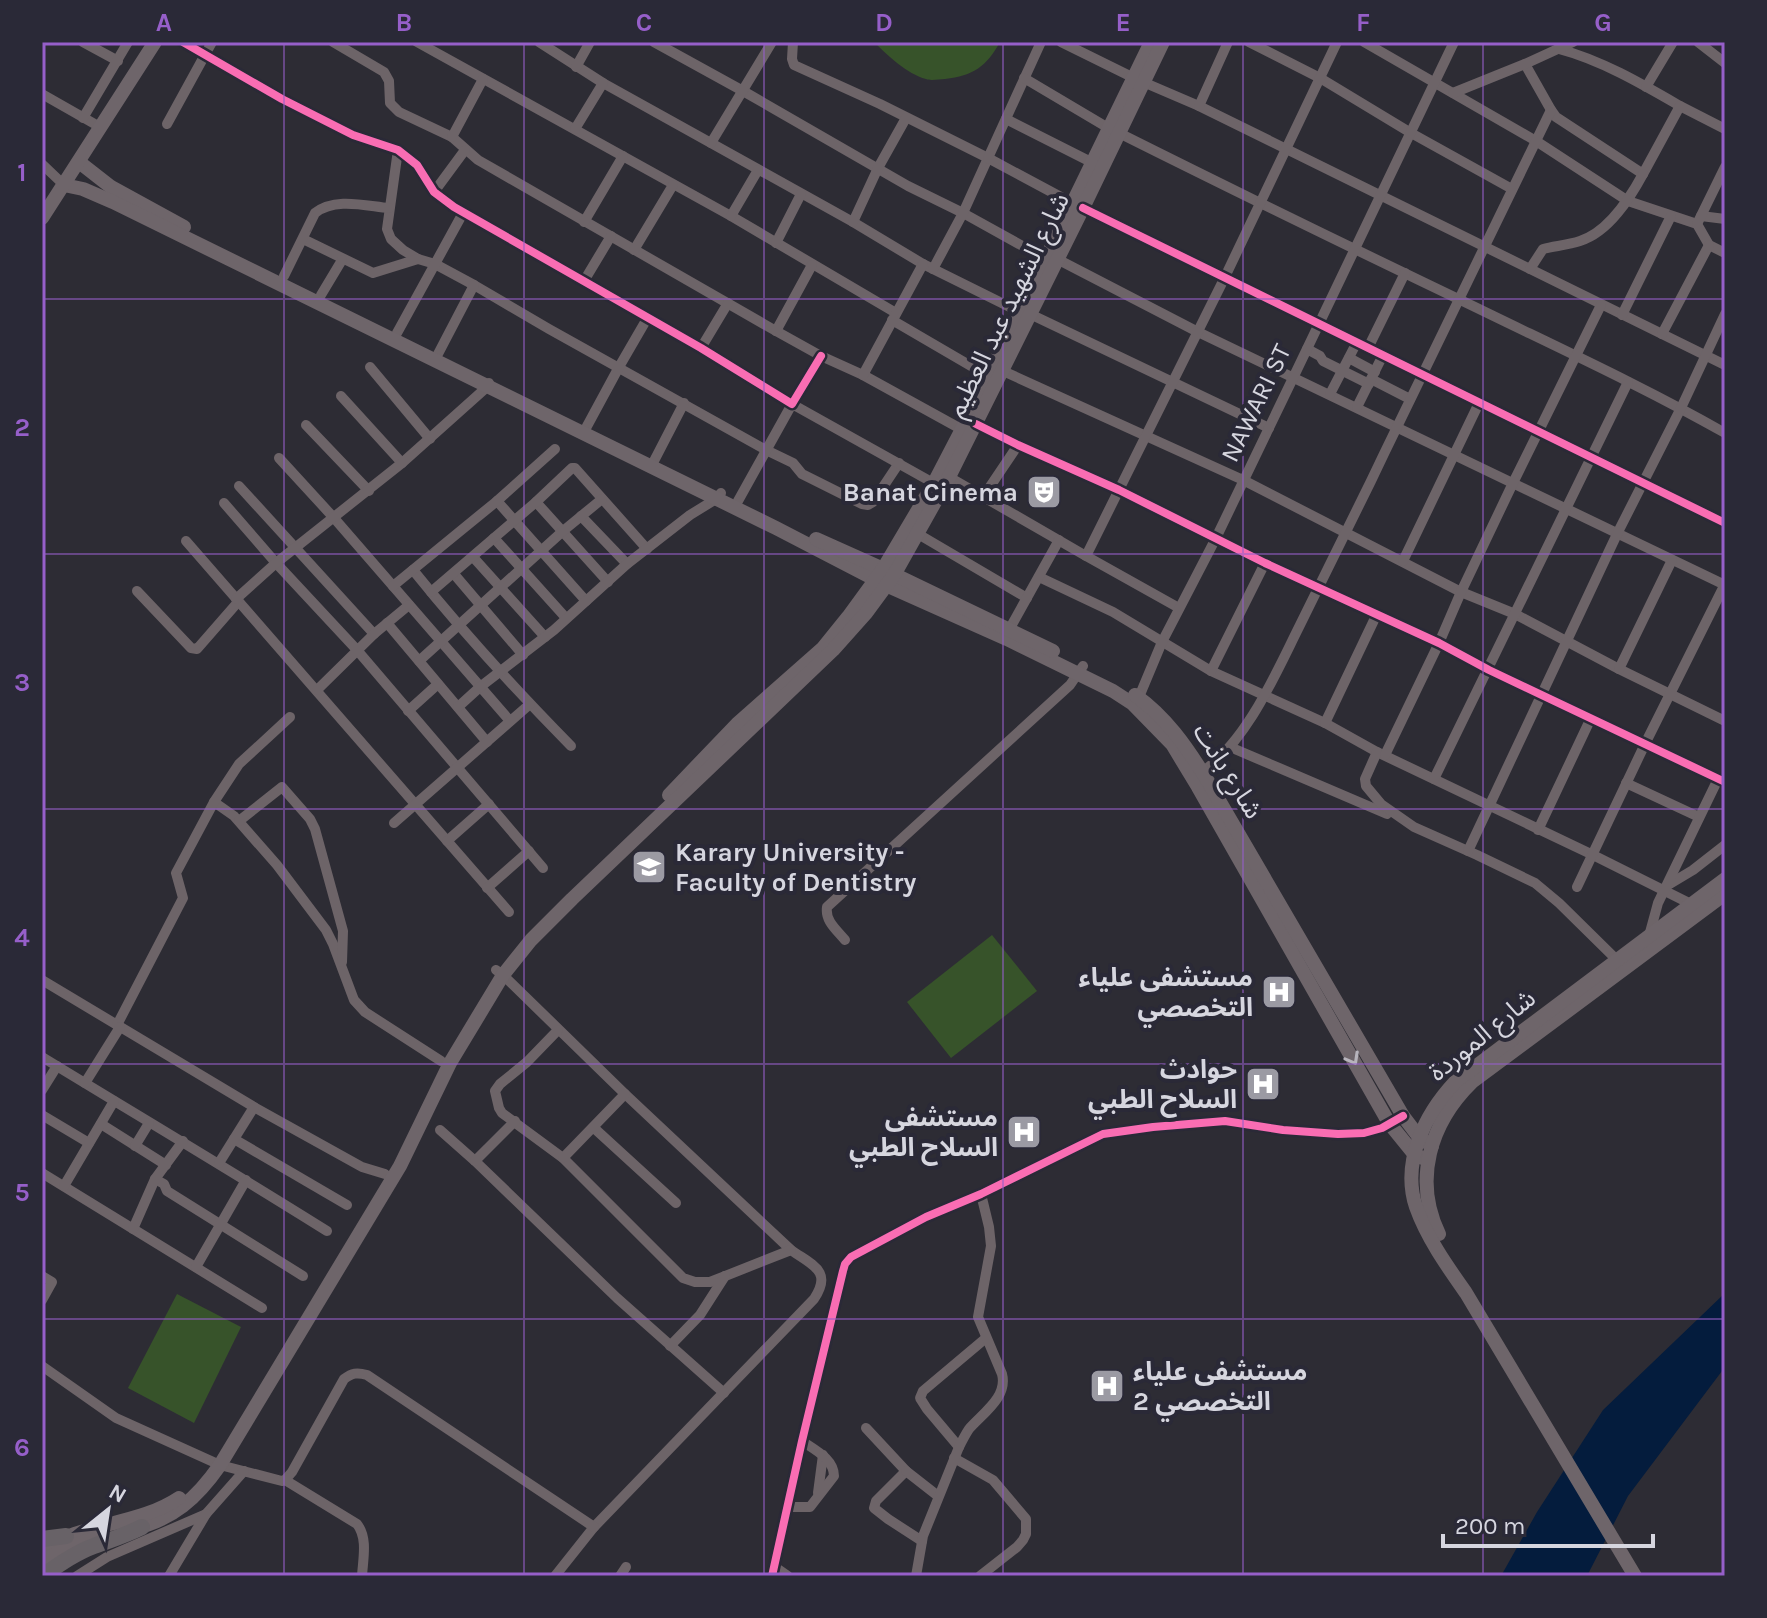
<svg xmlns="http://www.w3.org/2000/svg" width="1767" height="1618" font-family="Karla,'Noto Sans Arabic',sans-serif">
<rect width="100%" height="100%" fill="#2d2c34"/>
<g fill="#37532a">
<path d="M874 42H1000C987 66 973 76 945 79 939 79 931 81 926 79 907 74 887 55 874 42Z"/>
<polygon points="992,935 1037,991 951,1058 907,1002"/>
<polygon points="177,1294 241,1327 194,1423 128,1388"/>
</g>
<polygon fill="#041c3d" points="1725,1293 1725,1367 1628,1496 1587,1576 1501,1576 1537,1512 1603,1410"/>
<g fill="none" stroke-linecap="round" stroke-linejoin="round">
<g stroke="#6d6468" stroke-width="10">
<polyline points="83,42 118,61"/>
<polyline points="183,42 282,99 353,135 398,150 417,165 434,192 454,207 701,348 792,404 821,356"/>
<polyline points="333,42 384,72 389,81 390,103 399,112 452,137 478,160 776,331 821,356 863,375 961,429"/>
<polyline points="417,42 731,216 896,313"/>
<polyline points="539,42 603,83 853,222 923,264 1020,312 1030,314 1269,428"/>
<polyline points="654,42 743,91 908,186 963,213 1046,259"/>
<polyline points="793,42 792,59 794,65 880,104 988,158 963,213 933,269"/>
<polyline points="1041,42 988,158 1072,203"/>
<polyline points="1061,42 1134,78"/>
<polyline points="1249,42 1320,78 1411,133 1512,189"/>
<polyline points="1364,42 1536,141 1628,201 1697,224 1709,245 1725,253"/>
<polyline points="1698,42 1725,63"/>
<path d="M1559 49C1601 60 1642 84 1680 106"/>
<polyline points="1525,64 1551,110 1556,117 1643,174 1680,106 1725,129"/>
<polyline points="576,67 590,42"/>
<polyline points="1024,78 1110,129"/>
<polyline points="1143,82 1199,106 1725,365"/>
<polyline points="1646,87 1673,42"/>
<polyline points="1453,93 1525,64 1573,42"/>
<polyline points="42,94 100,127"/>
<polyline points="1199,106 1228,42"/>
<polyline points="83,118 128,42"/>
<polyline points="1006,119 1093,163"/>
<polyline points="167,124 212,42"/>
<polyline points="575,129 603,83"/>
<path d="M1119 133C1237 192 1356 250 1475 307 1559 348 1644 387 1725 433"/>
<polyline points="452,137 483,79"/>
<polyline points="711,143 772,42"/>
<polyline points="398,150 387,229 391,239 403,250 418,259 435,264 474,285 549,329 766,450 793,463 802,474 862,504 868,505 873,502 899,463"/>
<polyline points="42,164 64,185"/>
<polyline points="434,192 465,150"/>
<polyline points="1083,208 1725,523"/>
<polyline points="731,216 758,170"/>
<polyline points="1701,216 1725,219"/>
<polyline points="584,222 623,156"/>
<polyline points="853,222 878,168 906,118"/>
<polyline points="1697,224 1725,167"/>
<polyline points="303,239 373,273 418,259"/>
<polyline points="776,243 801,194"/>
<polyline points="634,250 673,185"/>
<polyline points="1057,259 1198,332 1725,585"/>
<path d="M1530 269 1543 249C1555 246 1568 245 1580 241 1609 232 1630 198 1643 174"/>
<path d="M284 276 315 213C335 197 366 206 389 208"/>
<polyline points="584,281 611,236"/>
<polyline points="321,295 342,260"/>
<polyline points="1622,315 1671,216"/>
<polyline points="892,320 988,376"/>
<polyline points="776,331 812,265"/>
<polyline points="397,333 463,213"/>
<polyline points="1662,334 1709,245"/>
<polyline points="701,348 728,303"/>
<polyline points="1368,348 1405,273"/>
<polyline points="1307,349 1320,356 1323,361 1369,384"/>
<polyline points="438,354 474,285"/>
<polyline points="1349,358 1375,372"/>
<polyline points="370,367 430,439"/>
<polyline points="1003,371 1243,480 1461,592 1515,614 1619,669 1725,721"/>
<polyline points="863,375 923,264"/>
<polyline points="1371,379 1410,399"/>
<polyline points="1330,394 1357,342"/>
<polyline points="341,396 402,463"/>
<polyline points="1357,407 1383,355"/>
<polyline points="976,424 1018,445 1119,490 1265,563 1439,643 1489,670 1725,782"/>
<polyline points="306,425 369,491"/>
<polyline points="586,428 619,367 648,317"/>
<polyline points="279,458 334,518 510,721"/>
<polyline points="654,461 684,403"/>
<polyline points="949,477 1086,556"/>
<polyline points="239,486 374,634"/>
<polyline points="983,497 1018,445"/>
<polyline points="497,501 586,601"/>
<polyline points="738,501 792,404 937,485"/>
<polyline points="536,502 608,582"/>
<polyline points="224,503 276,563 357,650 543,868"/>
<polyline points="581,516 627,564"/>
<polyline points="918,534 1027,598"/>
<polyline points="494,538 566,618"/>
<polyline points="186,541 509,912"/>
<polyline points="473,557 545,637"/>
<polyline points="1403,561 1479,403"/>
<path d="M413 570C462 631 516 690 571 746"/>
<polyline points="454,574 523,655"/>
<polyline points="1039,577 1113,612 1211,671 1325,723 1377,752 1593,855 1691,904"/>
<polyline points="393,586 497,501 555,449"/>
<polyline points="137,591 191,648 197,649 238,602"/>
<polyline points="431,592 536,502 572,468 575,468 647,549"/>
<polyline points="236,599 276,563 402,463 487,387 489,383"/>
<polyline points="1179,608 1086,556 1224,279 1337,42"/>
<polyline points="387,623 487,742"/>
<polyline points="1009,630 1059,540"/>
<polyline points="419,661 563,531 602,499"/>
<polyline points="1619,669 1672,560"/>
<polyline points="1211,671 1265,563"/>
<polyline points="317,690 374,634 409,605"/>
<polyline points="1139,697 1162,642 1216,538 1294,376 1454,42"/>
<polyline points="458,707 480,687 554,630 627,564 690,515 716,499 721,493"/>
<polyline points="408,711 438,684"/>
<polyline points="1325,723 1376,616"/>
<polyline points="1230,747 1387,814"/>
<polyline points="1377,752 1365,779 1366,786 1381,804 1414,827 1477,855 1535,883 1559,903 1621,964"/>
<polyline points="1385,755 1439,643 1461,592 1513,483 1601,305"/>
<path d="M1202 772C1247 741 1275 675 1299 627 1323 579 1347 530 1371 481 1430 357 1491 234 1551 110"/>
<polyline points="1434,779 1628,382"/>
<polyline points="1626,783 1699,817"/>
<polyline points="214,802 234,816 277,865 326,930 333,944 354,1000 365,1012 441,1061"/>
<polyline points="239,821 282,787 310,819 315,829 343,931 342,962"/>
<polyline points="394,823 530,704"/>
<polyline points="1538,830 1591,718"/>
<polyline points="447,841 489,804"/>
<polyline points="1468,851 1618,532 1681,408 1725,314"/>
<polyline points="1668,885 1693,870 1725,845"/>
<polyline points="1577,887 1645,744 1725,584"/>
<polyline points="487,888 529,851"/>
<polyline points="1650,937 1649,936 1658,903 1718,779"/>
<path d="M845 940C836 929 825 921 827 907L1070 685 1083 666"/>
<path d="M496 970 503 975 625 1094 791 1250C812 1265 833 1271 814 1299L594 1527 555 1576"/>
<polyline points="42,980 254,1107 362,1167 385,1174"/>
<polyline points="117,1025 183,898 176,873 214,802 239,764 290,717"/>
<polyline points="558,1030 527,1062 500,1084 495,1091 499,1108 502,1113 563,1158 683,1278 695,1282 710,1282 791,1250"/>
<path d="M42 1057C137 1115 233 1172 327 1231"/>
<polyline points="85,1083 120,1027"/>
<polyline points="42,1090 57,1066"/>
<polyline points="42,1115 89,1143"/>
<polyline points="101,1124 166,1165"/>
<polyline points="594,1128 676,1203"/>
<polyline points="440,1130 475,1161 617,1298 724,1393"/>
<polyline points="234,1139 347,1205"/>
<polyline points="135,1146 149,1123"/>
<polyline points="563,1158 625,1094"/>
<polyline points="475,1161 515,1121"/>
<polyline points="219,1163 254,1107"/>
<polyline points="42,1173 262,1308"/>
<polyline points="155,1179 164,1184 167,1191 303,1276"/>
<polyline points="64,1186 114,1101"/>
<polyline points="133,1229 155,1179 183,1141"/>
<polyline points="196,1267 246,1180"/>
<polyline points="42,1276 52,1282 42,1300"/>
<polyline points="670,1346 700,1315 725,1276"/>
<path d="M42 1366 116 1418 220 1465 282 1481 285 1480 292 1472 344 1379C352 1373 357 1372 367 1375L594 1527"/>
<polyline points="866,1428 906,1471 876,1501 874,1508 888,1519 922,1541"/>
<polyline points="959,1447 927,1409 920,1398 923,1391 986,1338"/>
<polyline points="954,1458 993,1480 1026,1519 1026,1534 1023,1540 1017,1547 980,1576"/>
<polyline points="906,1471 938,1496"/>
<path d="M285 1480 357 1524C368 1538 363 1559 362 1576"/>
<polyline points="818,1493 823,1455"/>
<path d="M788 1507H810L834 1476C834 1459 815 1450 802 1441"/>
<polyline points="775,1567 788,1576"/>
<polyline points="77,1576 107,1557 206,1514 244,1471"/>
<polyline points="169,1576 206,1514"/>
<polyline points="620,1576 626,1567"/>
<polyline points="772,1576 802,1441 843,1271 845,1264 851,1257 926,1217 981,1194 1103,1134 1153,1127 1225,1121 1283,1130 1338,1134 1364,1133 1382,1128 1403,1116"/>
<path d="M916 1576 923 1536 959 1447C962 1441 965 1435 969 1429 983 1413 1008 1397 1002 1374L978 1317 991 1246 989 1227 981 1194"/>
</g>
<g stroke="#6e656a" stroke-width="14">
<polyline points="79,162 111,187 184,227"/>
<polyline points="64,185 83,189 113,202 776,528 886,585 1007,639 1113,691 1133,704 1172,744 1198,787 1389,1123 1415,1155 1428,1160"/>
<polyline points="42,218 155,42"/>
<polyline points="816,539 883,569 1053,651"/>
<path d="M1135 695C1166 717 1186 746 1206 778L1403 1116 1419 1137 1432 1146"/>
<polyline points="669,795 737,724 823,648 848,617 883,569 934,483 973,408 1151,42"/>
<path d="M1439 1234C1413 1180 1430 1123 1472 1082L1725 894"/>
<path d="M132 1529C173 1520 197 1498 220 1465L400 1166 450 1063 503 975 531 940 572 899 833 650 866 613 894 575 949 477 1083 208 1163 42"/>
<path d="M42 1550C83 1522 137 1526 179 1498"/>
<polyline points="42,1561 66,1548 96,1538"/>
<path d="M1635 1576 1466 1293C1447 1266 1427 1238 1416 1207 1401 1162 1425 1114 1455 1082L1725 879"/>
</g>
<g stroke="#686267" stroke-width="16">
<polyline points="42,1539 66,1536"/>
<path d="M43 1576C59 1564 75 1553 94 1546 110 1540 126 1535 142 1527"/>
</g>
<g stroke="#2a2937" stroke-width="13">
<g id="cycleway">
<polyline points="183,42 282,99 353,135 398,150 417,165 434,192 454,207 701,348 792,404 821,356"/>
<polyline points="1083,208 1725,523"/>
<polyline points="976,424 1018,445 1119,490 1265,563 1439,643 1489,670 1725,782"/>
<polyline points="772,1576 802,1441 843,1271 845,1264 851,1257 926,1217 981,1194 1103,1134 1153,1127 1225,1121 1283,1130 1338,1134 1364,1133 1382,1128 1403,1116"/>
</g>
</g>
<use href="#cycleway" stroke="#f96db3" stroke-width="8"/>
</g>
<defs><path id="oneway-chevron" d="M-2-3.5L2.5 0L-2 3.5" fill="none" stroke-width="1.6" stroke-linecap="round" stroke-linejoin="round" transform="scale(2)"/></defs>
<use stroke="#b7b4bc" href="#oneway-chevron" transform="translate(1353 1059) rotate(61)"/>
<path fill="none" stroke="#965fc9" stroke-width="2" stroke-opacity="0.55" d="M284 42V1576M524 42V1576M764 42V1576M1003 42V1576M1243 42V1576M1483 42V1576M42 299H1725M42 554H1725M42 809H1725M42 1064H1725M42 1319H1725"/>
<defs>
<g id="theatre-square" transform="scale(1.8)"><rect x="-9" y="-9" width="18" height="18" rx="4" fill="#9b9aa3" stroke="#2a2937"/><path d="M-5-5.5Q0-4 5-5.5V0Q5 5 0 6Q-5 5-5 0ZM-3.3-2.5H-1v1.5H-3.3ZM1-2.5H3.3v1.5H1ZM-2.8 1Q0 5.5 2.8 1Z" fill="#fff"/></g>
<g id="university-square" transform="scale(1.8)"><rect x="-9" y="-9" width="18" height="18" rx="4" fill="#9b9aa3" stroke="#2a2937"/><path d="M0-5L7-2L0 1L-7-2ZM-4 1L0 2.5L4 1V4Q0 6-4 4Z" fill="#fff"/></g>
<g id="hospital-square" transform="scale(1.8)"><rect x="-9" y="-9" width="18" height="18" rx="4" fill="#9b9aa3" stroke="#2a2937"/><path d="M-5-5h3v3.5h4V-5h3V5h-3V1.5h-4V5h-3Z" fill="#fff"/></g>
</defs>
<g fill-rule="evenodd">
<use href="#theatre-square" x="1044" y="492"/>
<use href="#university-square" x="649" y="867"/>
<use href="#hospital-square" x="1279" y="992"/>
<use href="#hospital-square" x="1263" y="1084"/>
<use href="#hospital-square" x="1024" y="1132"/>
<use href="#hospital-square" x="1107" y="1386"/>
</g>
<g text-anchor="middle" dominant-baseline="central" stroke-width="8" stroke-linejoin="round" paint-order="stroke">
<g font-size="26" fill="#d6d6df" stroke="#2a2937">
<text transform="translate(1008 305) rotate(-64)">شارع الشهيد عبد العظيم</text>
<text transform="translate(1256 403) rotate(-64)">NAWARI ST</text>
<text transform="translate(1228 771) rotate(58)">شارع بانت</text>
<text transform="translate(1482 1035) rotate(-39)">شارع الموردة</text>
</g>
<g font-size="26" font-weight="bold" fill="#d6d6df" stroke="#2a2937" text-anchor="end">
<text x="1018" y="492">Banat Cinema</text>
<text x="675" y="852" text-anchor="start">Karary University -<tspan x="675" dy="30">Faculty of Dentistry</tspan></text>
<text x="1253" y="977">مستشفى علياء<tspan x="1253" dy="30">التخصصي</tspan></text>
<text x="1237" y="1069">حوادث<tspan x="1237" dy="30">السلاح الطبي</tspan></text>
<text x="998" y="1117">مستشفى<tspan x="998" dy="30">السلاح الطبي</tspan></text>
<text x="1133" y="1371" text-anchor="start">مستشفى علياء<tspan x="1133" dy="30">التخصصي 2</tspan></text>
</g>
</g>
<rect width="1767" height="1618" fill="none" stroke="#2a2937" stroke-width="88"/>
<g transform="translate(108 1510) rotate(30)" stroke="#2a2937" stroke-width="6" paint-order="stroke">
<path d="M0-6L14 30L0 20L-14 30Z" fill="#d6d6df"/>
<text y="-12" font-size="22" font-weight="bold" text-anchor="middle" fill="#d6d6df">N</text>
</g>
<path d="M1443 1534v12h210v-12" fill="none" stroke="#d6d6df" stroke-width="4"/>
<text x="1455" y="1534" font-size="24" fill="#d6d6df" stroke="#2a2937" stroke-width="6" paint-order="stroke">200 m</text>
<rect x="44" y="44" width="1679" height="1530" fill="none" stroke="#965fc9" stroke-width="3"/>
<g font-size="26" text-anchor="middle" font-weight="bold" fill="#965fc9">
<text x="164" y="31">A</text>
<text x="404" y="31">B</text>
<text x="644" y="31">C</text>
<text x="884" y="31">D</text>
<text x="1123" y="31">E</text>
<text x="1363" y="31">F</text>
<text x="1603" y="31">G</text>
<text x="22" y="181">1</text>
<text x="22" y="436">2</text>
<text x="22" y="691">3</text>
<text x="22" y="946">4</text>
<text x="22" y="1201">5</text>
<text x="22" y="1456">6</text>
</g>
</svg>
